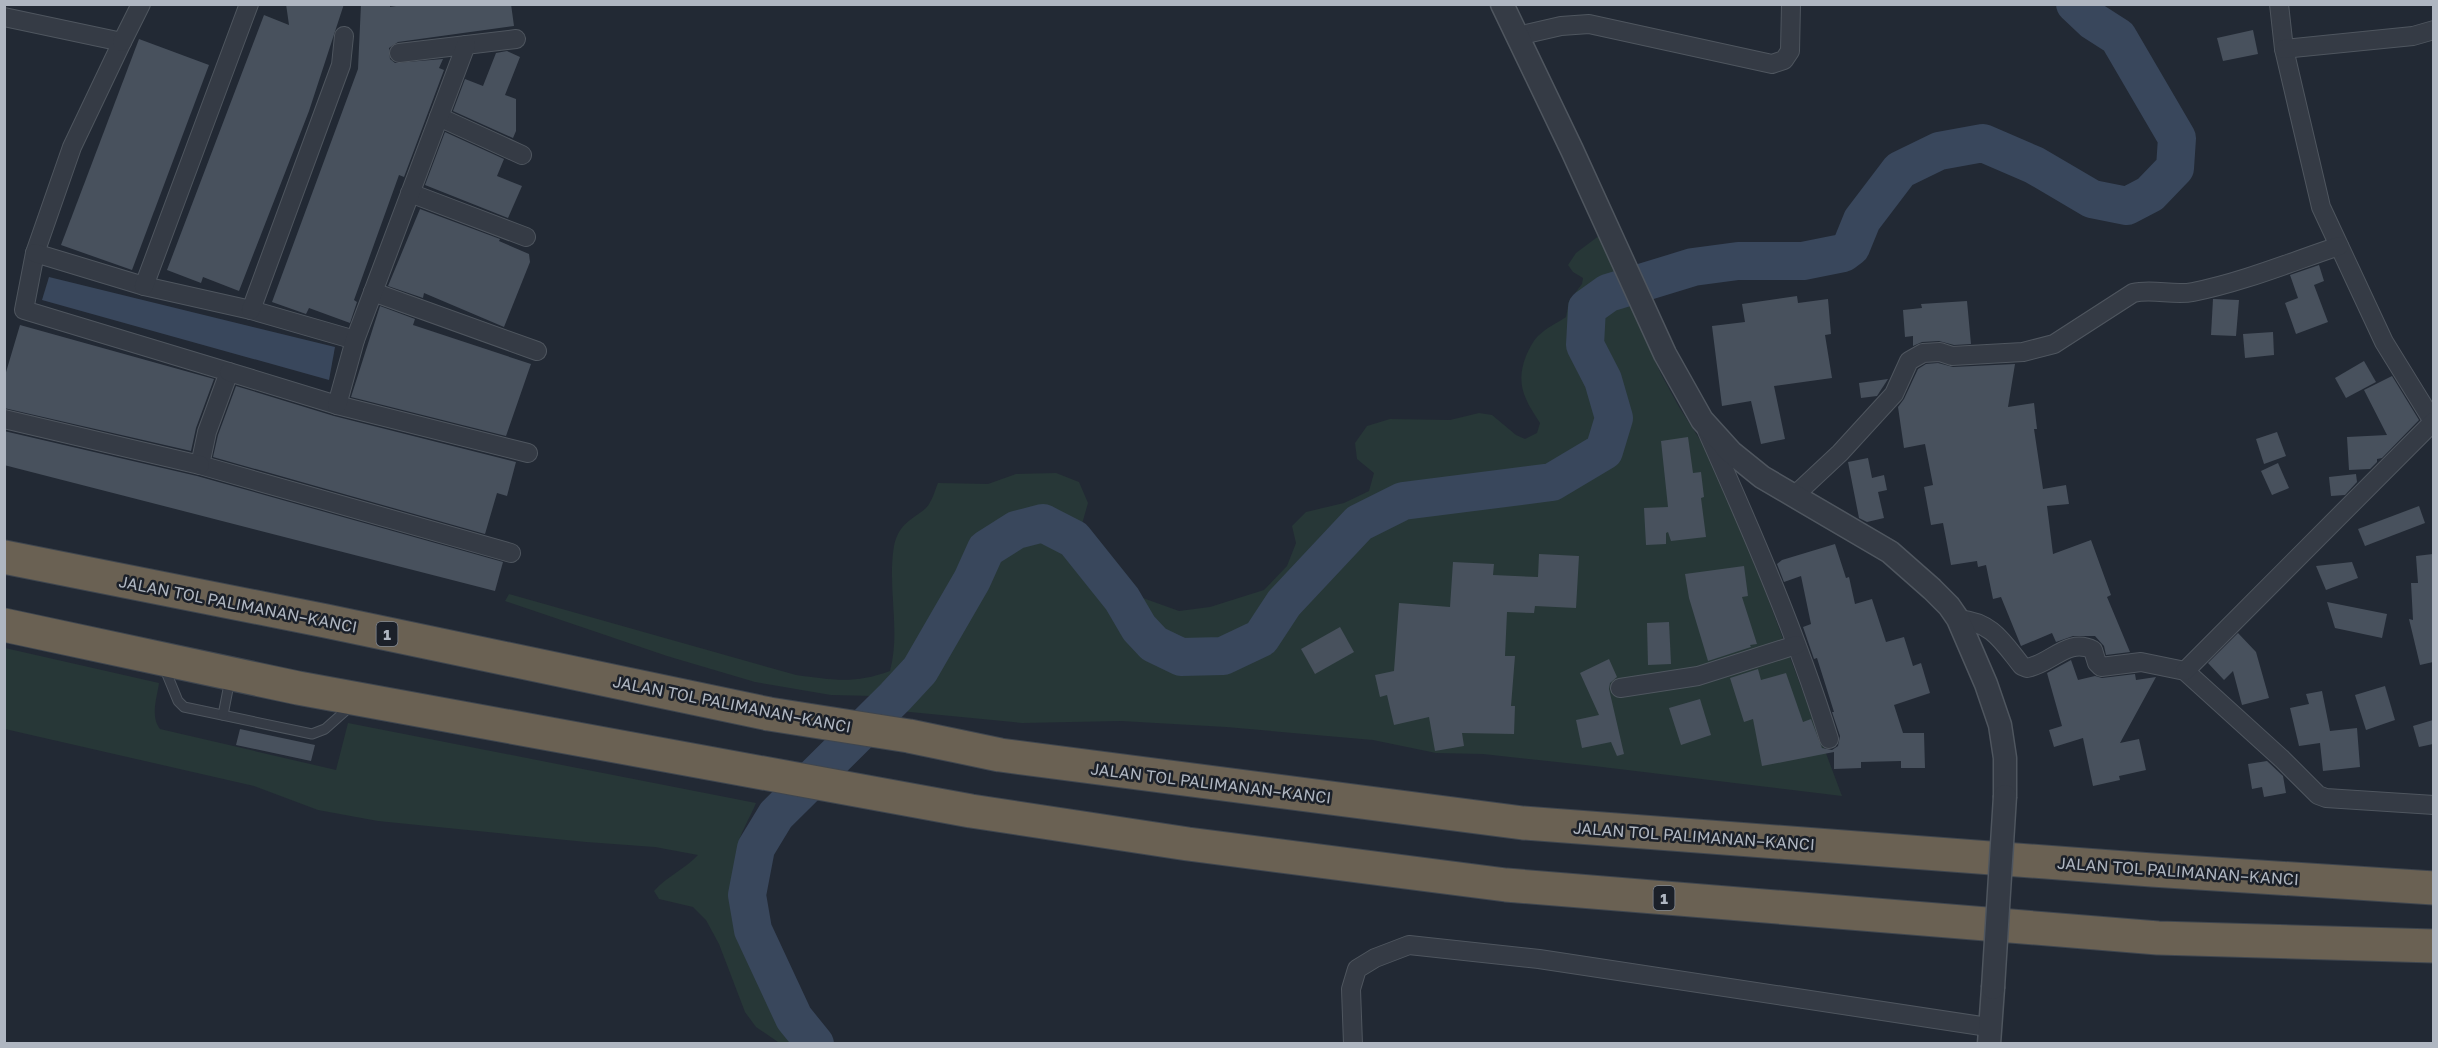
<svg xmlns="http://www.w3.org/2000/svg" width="2438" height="1048" font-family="'Golos Text',sans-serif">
<rect width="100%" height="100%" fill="#222934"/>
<g fill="#273737">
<path d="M1604 232 1620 267 1614 277 1578 303 1576 346 1594 384 1605 418 1596 444 1549 473 1401 493 1354 516 1277 597 1255 631 1221 647H1183L1159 637 1147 623 1129 593 1179 611 1210 607 1264 590 1287 566 1296 543 1292 526 1306 512 1344 503 1369 491 1374 473 1357 459 1355 443 1367 426 1390 419 1450 420 1479 413 1492 415 1516 435 1525 439 1537 433 1540 423C1525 400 1515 384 1526 356 1529 349 1533 341 1538 336 1546 328 1557 323 1566 317L1569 301 1582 284 1583 278 1573 272 1568 265 1576 253Z"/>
<polygon points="1625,300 1635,314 1661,374 1679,407 1720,471 1842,796 1594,766 1483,754 1436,753 1373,740 1226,727 1121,721 1022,723 900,711 902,704 927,675 980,584 993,555 1020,539 1042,533 1068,546 1114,604 1132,633 1148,652 1179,666 1225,666 1267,645 1291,608 1365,531 1406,510 1555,490 1611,457 1624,418 1611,377 1594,342 1596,313 1612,301"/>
<path d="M1056 473 1079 482 1088 503 1080 531 1045 514 1013 521 979 543 964 575 912 664 889 691 874 696 831 695 755 682 667 656 505 601 509 594 796 675C833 680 855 684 890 671 901 630 887 588 894 546 899 523 912 520 926 508 932 502 935 490 938 483L988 484 1016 474Z"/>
<path d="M5 648 159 683C157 698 150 716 160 729L336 770 348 723 756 803C750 818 739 834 737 850 725 919 760 989 800 1043L778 1042 756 1027 745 1012 719 944 706 920 693 907 659 899 654 891C666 877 686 868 698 855L655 847 586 842 378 821 318 810 254 786 5 729Z"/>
</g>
<polygon fill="#39475c" points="49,277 335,347 329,380 42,300"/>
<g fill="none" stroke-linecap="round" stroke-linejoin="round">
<polyline stroke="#39475c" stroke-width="38" points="815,1044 794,1018 753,930 747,895 756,848 776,815 895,697 920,670 972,580 986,549 1016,530 1043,523 1074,539 1122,599 1139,628 1154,644 1181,657 1223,656 1261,638 1284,603 1359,523 1403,501 1552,482 1604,451 1614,418 1603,380 1585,345 1587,308 1608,293 1693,267 1738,261 1803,261 1843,253 1851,247 1862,220 1900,170 1939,151 1983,143 2034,165 2092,199 2127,206 2150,194 2175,168 2177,138 2118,37 2093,21 2075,4"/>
</g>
<g fill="#48515d">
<polygon points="286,4 344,4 309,111 239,291 203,277 201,283 167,270 264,15 289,25"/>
<polygon points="361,4 390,4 390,7 408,4 511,4 514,26 398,42 389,48 390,59 395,63 443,59 439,68 444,70 404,177 399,175 354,300 357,302 350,323 309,308 306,314 272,302 358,69"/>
<polygon points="2253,30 2258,54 2223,61 2217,38"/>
<polygon points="139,39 209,65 132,270 61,245"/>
<polygon points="507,51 520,57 505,95 516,99 516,131 513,138 453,111 465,79 483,86 496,53"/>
<polygon points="445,132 504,159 497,176 522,186 508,218 425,185"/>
<polygon points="420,209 500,239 499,241 529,254 530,262 504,327 424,293 423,298 388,286"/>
<polygon points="2319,265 2324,281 2314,285 2328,322 2296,334 2285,303 2298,298 2290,275"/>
<polygon points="1797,296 1798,303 1828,299 1831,334 1825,335 1832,378 1774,386 1785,439 1761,444 1751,401 1722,406 1712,326 1745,322 1742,304"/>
<polygon points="2213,299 2239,300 2236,336 2211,335"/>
<polygon points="1967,301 1971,344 1954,345 1939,341 1922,342 1913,346 1913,336 1905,337 1903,310 1922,308 1921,304"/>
<polygon points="380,306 415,319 413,325 531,364 506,436 351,397"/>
<polygon points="20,325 214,379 196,428 191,451 4,408 4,379"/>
<polygon points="2273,332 2274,355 2245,358 2243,334"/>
<polygon points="2364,361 2376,382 2346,398 2335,378"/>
<polygon points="1938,363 1953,367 2015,364 2008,407 2034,403 2037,429 2034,429 2043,489 2066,485 2069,504 2047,506 2053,554 2091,540 2111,595 2107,597 2130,652 2106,655 2104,646 2095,636 2073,636 2056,642 2052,633 2021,646 2001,597 1993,599 1986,565 1978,567 1977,561 1951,565 1943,523 1931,525 1924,487 1933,485 1925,444 1904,448 1898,407 1904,399 1918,369 1926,364"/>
<polygon points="2392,376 2419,420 2382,458 2377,459 2377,462 2370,469 2349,470 2347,437 2387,435 2364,390"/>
<polygon points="1888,379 1877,396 1861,398 1859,383"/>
<polygon points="236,386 334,416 516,462 507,496 497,493 485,534 213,457 218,435"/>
<polygon points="4,431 197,476 503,562 495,591 4,465"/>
<polygon points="2277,432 2286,456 2264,464 2256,439"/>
<polygon points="1688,437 1693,473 1701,472 1704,497 1701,498 1706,537 1671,541 1668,532 1666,533 1666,544 1646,545 1644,508 1668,507 1661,441"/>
<polygon points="1868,458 1872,478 1884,475 1887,490 1878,492 1884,518 1867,522 1859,518 1848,462"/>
<polygon points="2278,463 2289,488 2272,495 2261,471"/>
<polygon points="2356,474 2357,482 2345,495 2331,496 2329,477"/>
<polygon points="2419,506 2425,523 2365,546 2358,529"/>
<polygon points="1835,544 1846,578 1849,577 1855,604 1872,599 1886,642 1904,637 1913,666 1921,663 1930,693 1894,705 1903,733 1924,733 1925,768 1901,768 1901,761 1861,762 1861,768 1834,769 1834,752 1762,766 1753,719 1744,722 1730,678 1758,669 1761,680 1786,673 1803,722 1811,719 1822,748 1832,750 1838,746 1840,736 1832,712 1834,712 1817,658 1814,659 1803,627 1811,624 1801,576 1784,582 1777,564 1782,560"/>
<polygon points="1539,554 1579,556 1576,608 1535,606 1534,613 1507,612 1505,656 1515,656 1511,706 1515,706 1514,734 1462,733 1464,746 1435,751 1429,717 1394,725 1387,695 1380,697 1375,675 1394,671 1399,603 1450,607 1453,562 1494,564 1493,575 1538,577"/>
<polygon points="2433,554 2433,662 2420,665 2409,619 2413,620 2411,583 2418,583 2416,556"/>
<polygon points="2352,562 2358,578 2326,590 2316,566"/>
<polygon points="1744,566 1748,596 1742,597 1757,644 1750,645 1751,647 1708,661 1689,598 1685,574"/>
<polygon points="2327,602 2387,614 2382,638 2335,628"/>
<polygon points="1669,622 1671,664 1648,665 1647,623"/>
<polygon points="1340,627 1354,652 1315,674 1301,649"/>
<polygon points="2238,633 2256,652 2269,698 2242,705 2233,671 2224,680 2208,663"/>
<polygon points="1609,659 1617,677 1610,683 1609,689 1624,754 1617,756 1611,742 1582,748 1576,720 1599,715 1580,673"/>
<polygon points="2071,660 2078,680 2095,676 2102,678 2135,674 2136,680 2156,677 2120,743 2139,739 2146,770 2119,776 2120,780 2093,786 2083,738 2054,747 2049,730 2062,726 2047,673"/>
<polygon points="2385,686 2395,720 2366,730 2355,695"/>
<polygon points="2322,691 2330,731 2357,728 2360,767 2323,771 2320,743 2299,746 2290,708 2309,704 2306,694"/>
<polygon points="1700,699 1711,735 1681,745 1669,708"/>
<polygon points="2433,720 2433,744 2419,747 2413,726"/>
<polygon points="240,729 315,745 311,761 236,745"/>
<polygon points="2267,761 2283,776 2286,793 2264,797 2262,787 2252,789 2248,764"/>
</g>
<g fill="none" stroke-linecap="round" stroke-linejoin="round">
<g stroke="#4f565f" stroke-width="11">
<g id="service">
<polyline points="164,667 178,701 184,707 312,734 325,729 352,705"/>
<polyline points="223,715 230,679"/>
</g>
</g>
<g stroke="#4f565f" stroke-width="20">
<g id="minor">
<polyline points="2279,4 2284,49 2321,207 2384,342 2434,423"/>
<polyline points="4,17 122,42 72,147 35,253 24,310 229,372 207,432 200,465 511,553"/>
<polyline points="1518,36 1561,26 1589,24 1772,64 1784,60 1790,51 1791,4"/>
<polyline points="122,42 141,4"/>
<polyline points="2284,49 2413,36 2434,30"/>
<polyline points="399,53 516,39"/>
<polyline points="439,117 522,155"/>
<polyline points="410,193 526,237"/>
<polyline points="35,253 144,286 251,310 355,340"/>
<polyline points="144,286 249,4"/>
<polyline points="373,292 537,351"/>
<polyline points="251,310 341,65 344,36"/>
<polyline points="229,372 337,405 528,453"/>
<polyline points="337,405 355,340 466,45"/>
<polyline points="4,419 200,465"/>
<path d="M1707 431C1752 532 1796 633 1829 739"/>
<path d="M1794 496 1840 453 1894 394 1909 361 1923 353 1940 352 1952 356 2023 352 2054 344 2133 293C2153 288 2173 296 2193 292 2243 282 2291 262 2339 246"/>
<path d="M1958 619C1992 622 2002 641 2022 666L2027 668C2051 664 2068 637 2093 650L2097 663 2101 667 2141 662 2185 671 2282 759 2318 795 2326 798 2434 805"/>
<polyline points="2185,671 2433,422"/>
<polyline points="1620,688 1698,676 1796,645"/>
<polyline points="1353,1044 1351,989 1357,969 1375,958 1409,945 1539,959 1988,1027"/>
</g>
</g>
<g stroke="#4f565f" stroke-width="25">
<g id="tertiary">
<polyline points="1502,4 1572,150 1665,354 1702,420 1731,452 1762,477 1890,552 1932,589 1949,606 1958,619 1986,684 2000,725 2005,758 2005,796"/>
<polyline points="1989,1044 1993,988"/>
</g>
</g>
<g stroke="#3f464f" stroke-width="35">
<g id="motorway">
<polyline points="4,557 326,621 769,714 909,736 1000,755 1523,823 2152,870 2434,888"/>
<polyline points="4,625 298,688 971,811 1188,844 1506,885 2158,938 2434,946"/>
</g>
</g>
<use href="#service" stroke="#353b45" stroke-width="9"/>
<use href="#minor" stroke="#353b45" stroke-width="18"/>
<use href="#tertiary" stroke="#353b45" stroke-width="22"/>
<use href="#motorway" stroke="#6a6153" stroke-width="33"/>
<g stroke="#4f565f" stroke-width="25" stroke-linecap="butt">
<polyline id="tertiary-bridge" points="1993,988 2005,796"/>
</g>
<use href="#tertiary-bridge" stroke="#353b45" stroke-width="22"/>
</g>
<g text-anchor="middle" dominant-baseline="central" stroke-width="5" stroke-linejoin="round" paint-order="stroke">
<g fill="#1b2029" stroke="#838993" stroke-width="1.5">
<rect x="376.5" y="622" width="21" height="24" rx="4.5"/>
<rect x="1653.5" y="886" width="21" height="24" rx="4.5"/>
</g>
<g font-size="15" font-weight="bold" fill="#afb6c1">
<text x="387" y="634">1</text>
<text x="1664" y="898">1</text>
</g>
<g font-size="16" fill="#afb6c1" stroke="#1b2029">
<text transform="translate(238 604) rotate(11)">JALAN TOL PALIMANAN–KANCI</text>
<text transform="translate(732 704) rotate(11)">JALAN TOL PALIMANAN–KANCI</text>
<text transform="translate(1211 783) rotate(7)">JALAN TOL PALIMANAN–KANCI</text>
<text transform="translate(1694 836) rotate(4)">JALAN TOL PALIMANAN–KANCI</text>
<text transform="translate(2178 871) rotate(4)">JALAN TOL PALIMANAN–KANCI</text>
</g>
</g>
<rect width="2438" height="1048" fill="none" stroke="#afb6c1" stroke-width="12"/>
</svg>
